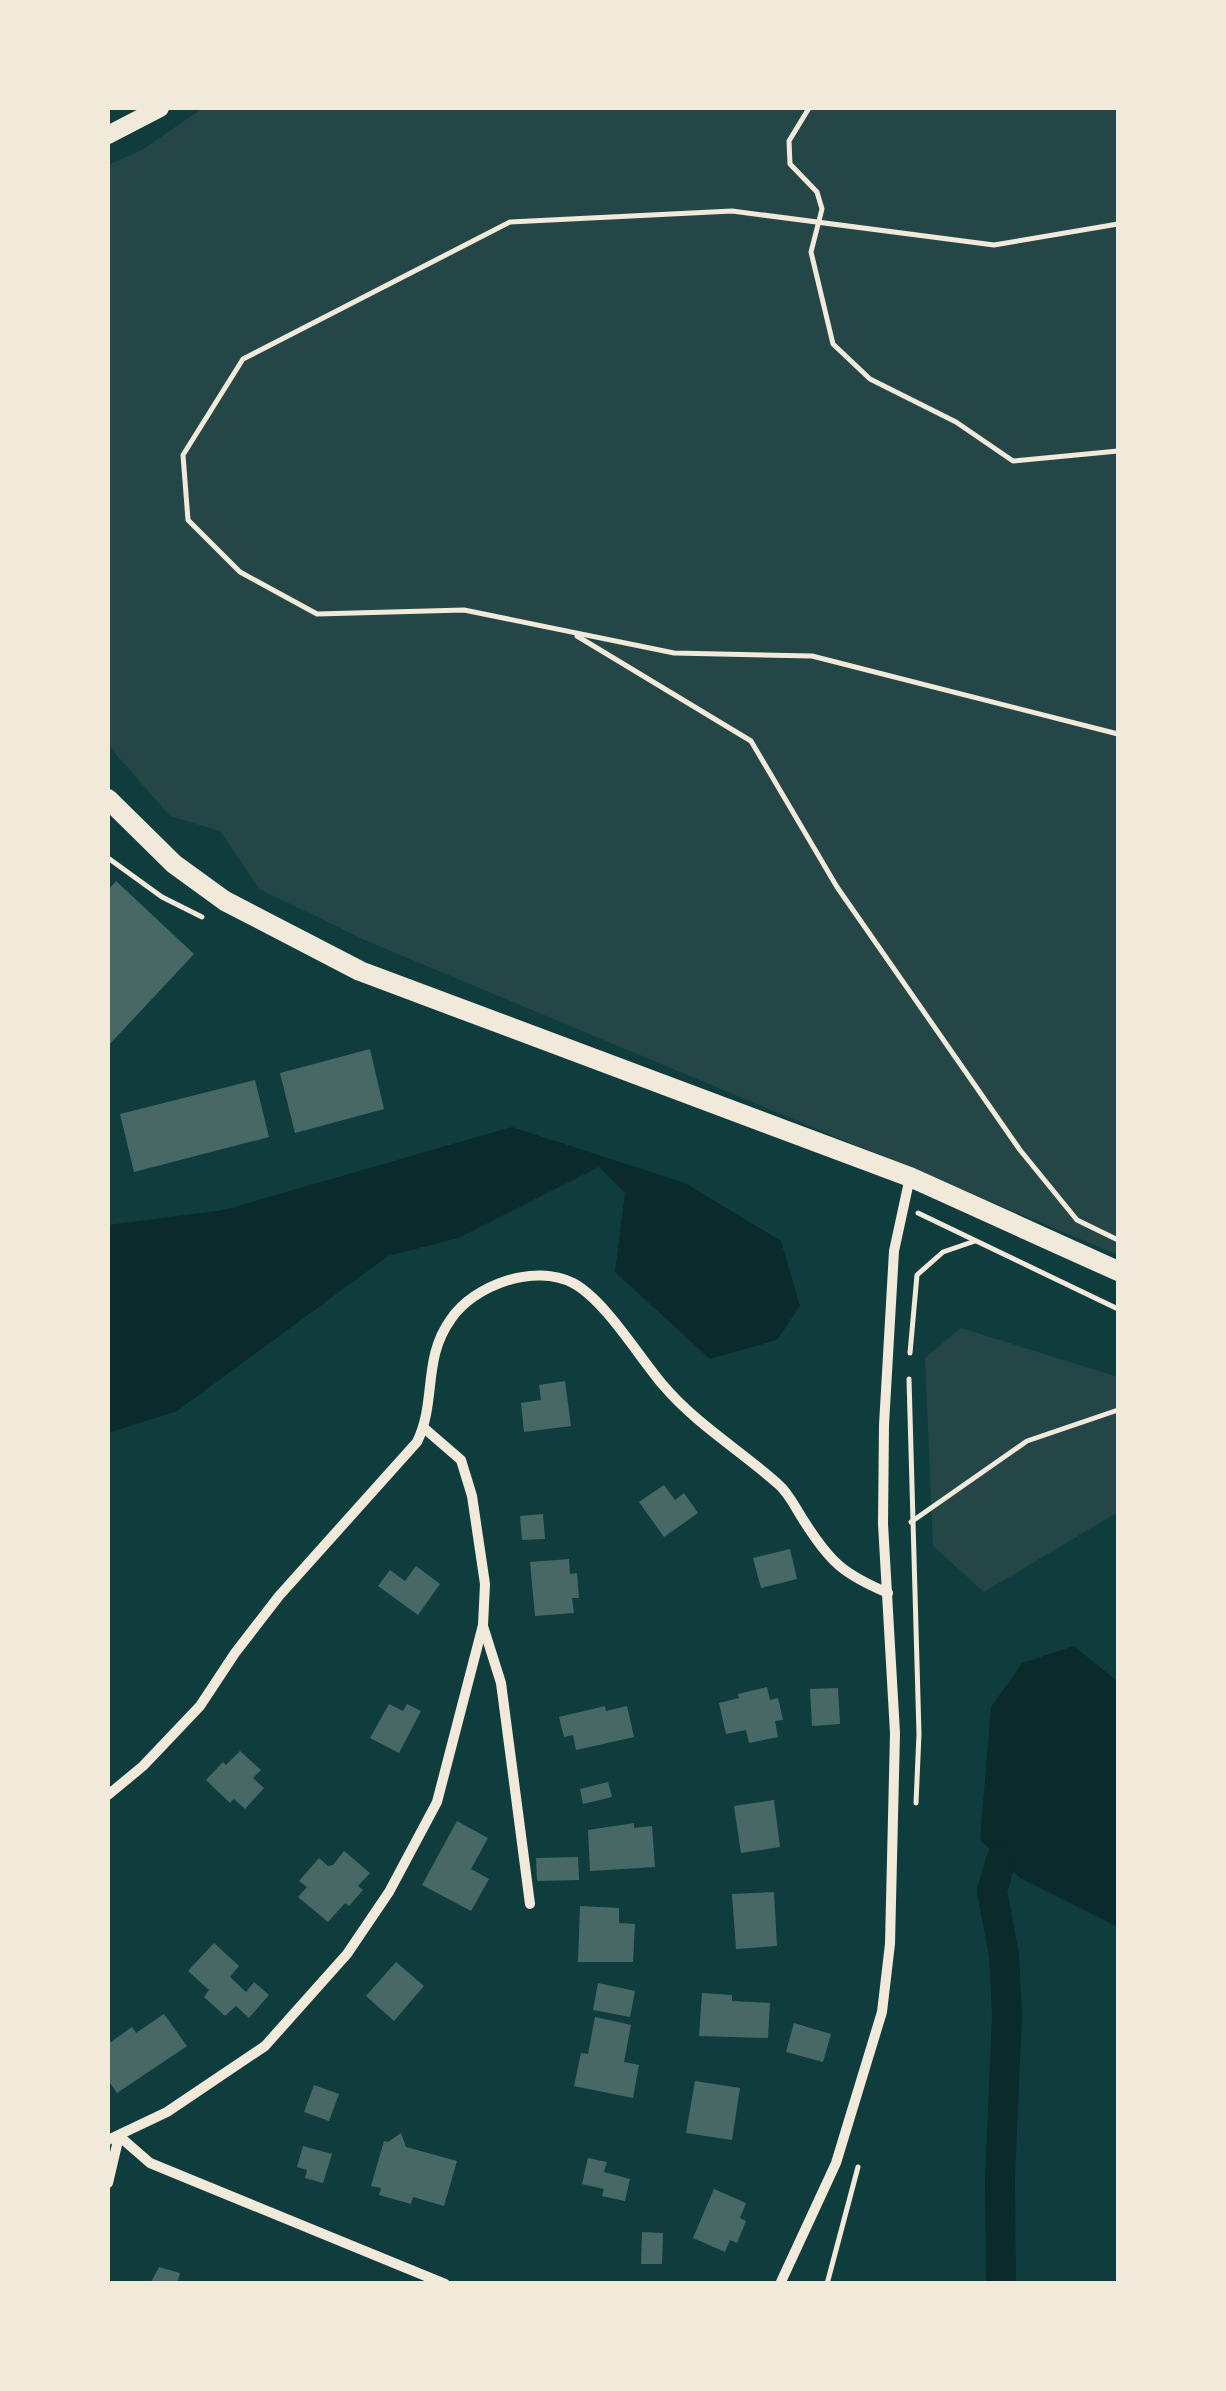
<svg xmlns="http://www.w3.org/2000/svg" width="1226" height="2391" font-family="Georgia,serif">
<rect width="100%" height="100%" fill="#0f3d3e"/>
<g fill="#244646">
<polygon points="203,108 1118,108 1118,1255 367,941 259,889 220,831 170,816 108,745 108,165 142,150"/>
<polygon points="961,1328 1118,1377 1118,1512 984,1592 933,1546 925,1358"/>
</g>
<g fill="#0a2a2b">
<polygon points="512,1127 685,1183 781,1241 800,1306 777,1340 710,1359 615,1272 625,1193 599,1167 458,1238 388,1256 177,1411 108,1433 108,1225 224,1210"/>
<polygon points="1074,1646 1118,1682 1118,1927 1020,1878 980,1840 991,1707 1022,1663"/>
</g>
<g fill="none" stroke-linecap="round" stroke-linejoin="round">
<polyline stroke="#0a2a2b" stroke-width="30" points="1001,1860 992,1891 1004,1955 1007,2015 1000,2178 1001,2284"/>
</g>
<g fill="#486865">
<polygon points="116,881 194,954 108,1046 108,890"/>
<polygon points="370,1049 384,1109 295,1133 280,1073"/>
<polygon points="255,1080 269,1137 134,1172 120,1114"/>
<polygon points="565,1381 571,1426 524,1432 521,1403 541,1400 539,1385"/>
<polygon points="664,1485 675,1500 684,1493 698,1513 664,1537 639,1502"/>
<polygon points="543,1514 545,1539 522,1540 520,1516"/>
<polygon points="790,1549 797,1579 761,1588 753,1558"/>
<polygon points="569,1559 570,1574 577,1573 579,1598 572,1598 574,1613 535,1616 530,1562"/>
<polygon points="416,1566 440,1584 418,1615 378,1586 390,1570 405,1581"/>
<polygon points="767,1687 770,1700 778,1698 783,1720 775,1721 778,1737 749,1743 746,1730 726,1734 719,1703 739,1698 738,1694"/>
<polygon points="838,1688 840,1724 812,1726 810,1689"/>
<polygon points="389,1704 403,1711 407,1704 421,1711 399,1753 370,1738"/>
<polygon points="605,1706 606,1711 627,1706 634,1737 576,1750 573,1735 564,1737 559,1717"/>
<polygon points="240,1751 261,1770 253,1778 264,1788 245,1809 234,1799 230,1803 206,1780 223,1762 226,1765"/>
<polygon points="608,1782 612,1797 583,1804 580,1789"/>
<polygon points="774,1800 780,1847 741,1853 734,1806"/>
<polygon points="457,1821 488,1838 471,1869 489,1879 471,1911 422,1885"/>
<polygon points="634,1823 634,1828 652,1826 655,1867 590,1871 588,1830"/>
<polygon points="344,1851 370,1873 358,1886 363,1890 349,1906 345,1903 328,1922 298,1897 307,1887 299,1881 319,1858 328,1866 333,1865"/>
<polygon points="578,1857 579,1880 537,1881 536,1858"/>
<polygon points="774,1892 777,1946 736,1949 732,1894"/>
<polygon points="580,1906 619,1908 619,1923 635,1924 633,1962 578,1962"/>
<polygon points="214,1943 239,1966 230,1977 246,1992 254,1982 269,1995 249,2018 236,2006 225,2016 204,1997 209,1990 188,1971"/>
<polygon points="396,1962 424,1986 394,2021 366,1996"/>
<polygon points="598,1983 635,1991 630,2017 593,2010"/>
<polygon points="702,1993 732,1995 732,2001 770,2003 768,2038 699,2036"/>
<polygon points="164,2014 187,2046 117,2093 108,2080 108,2044 132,2027 136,2033"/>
<polygon points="595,2017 631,2025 624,2062 639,2065 633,2098 574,2086 581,2053 588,2054"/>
<polygon points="794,2023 831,2034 823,2062 786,2052"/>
<polygon points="695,2081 740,2088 732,2140 686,2133"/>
<polygon points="314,2085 339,2094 329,2121 304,2112"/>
<polygon points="401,2133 406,2147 457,2161 444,2206 413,2197 411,2204 379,2195 381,2188 371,2186 384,2141 388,2142"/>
<polygon points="303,2146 332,2154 323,2183 305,2178 307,2170 297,2167"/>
<polygon points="588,2158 607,2162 604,2172 630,2179 625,2201 602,2196 604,2189 582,2184"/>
<polygon points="714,2189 746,2203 740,2218 746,2221 737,2243 730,2240 725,2252 693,2238"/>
<polygon points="642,2232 663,2233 662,2264 641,2264"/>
<polygon points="159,2267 180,2273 177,2284 150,2284"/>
</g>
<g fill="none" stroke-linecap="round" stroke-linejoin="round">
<g stroke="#f1e9da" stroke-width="5">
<polyline points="809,108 789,141 790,164 817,192 822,209 811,252 833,344 870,379 956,422 1013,461 1118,451"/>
<polyline points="1118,224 994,245 732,211 510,222 243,359 183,455 188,520 240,572 317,614 464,610 674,653 812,656 1118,734"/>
<polyline points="577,636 751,741 837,887 1020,1150 1077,1220 1118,1240"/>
<polyline points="108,858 162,897 202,917"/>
<polyline points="918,1213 1118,1309"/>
<polyline points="910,1353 917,1275 943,1252 975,1241"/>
<polyline points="909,1379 919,1734 916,1803"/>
<polyline points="911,1522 1027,1441 1118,1410"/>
<polyline points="827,2284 858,2167"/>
</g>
<g stroke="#f1e9da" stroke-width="10">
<polyline points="483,1626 501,1683 530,1904"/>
<path d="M108 1795 143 1766 200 1706 235 1653 279 1596 417 1442C437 1401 422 1359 451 1319 474 1285 535 1263 573 1283 605 1300 639 1357 663 1385 696 1424 740 1450 778 1484 789 1493 796 1509 804 1521 830 1562 843 1574 888 1593"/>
<polyline points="108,2140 167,2112 265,2046 347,1954 389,1892 437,1802 483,1625 485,1584 472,1496 461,1460 424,1428"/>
<polyline points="108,2183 119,2136 150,2163 445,2284"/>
<polyline points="780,2284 836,2163 882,2012 890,1944 895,1733 883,1524 884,1425 894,1251 910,1177"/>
</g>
<polyline stroke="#f1e9da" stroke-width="18" points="108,135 160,108"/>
<polyline stroke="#f1e9da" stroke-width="20" points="108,799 174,864 225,901 360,971 910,1177 1118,1271"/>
</g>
<rect width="1226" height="2391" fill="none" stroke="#f1e9da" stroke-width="220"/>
</svg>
